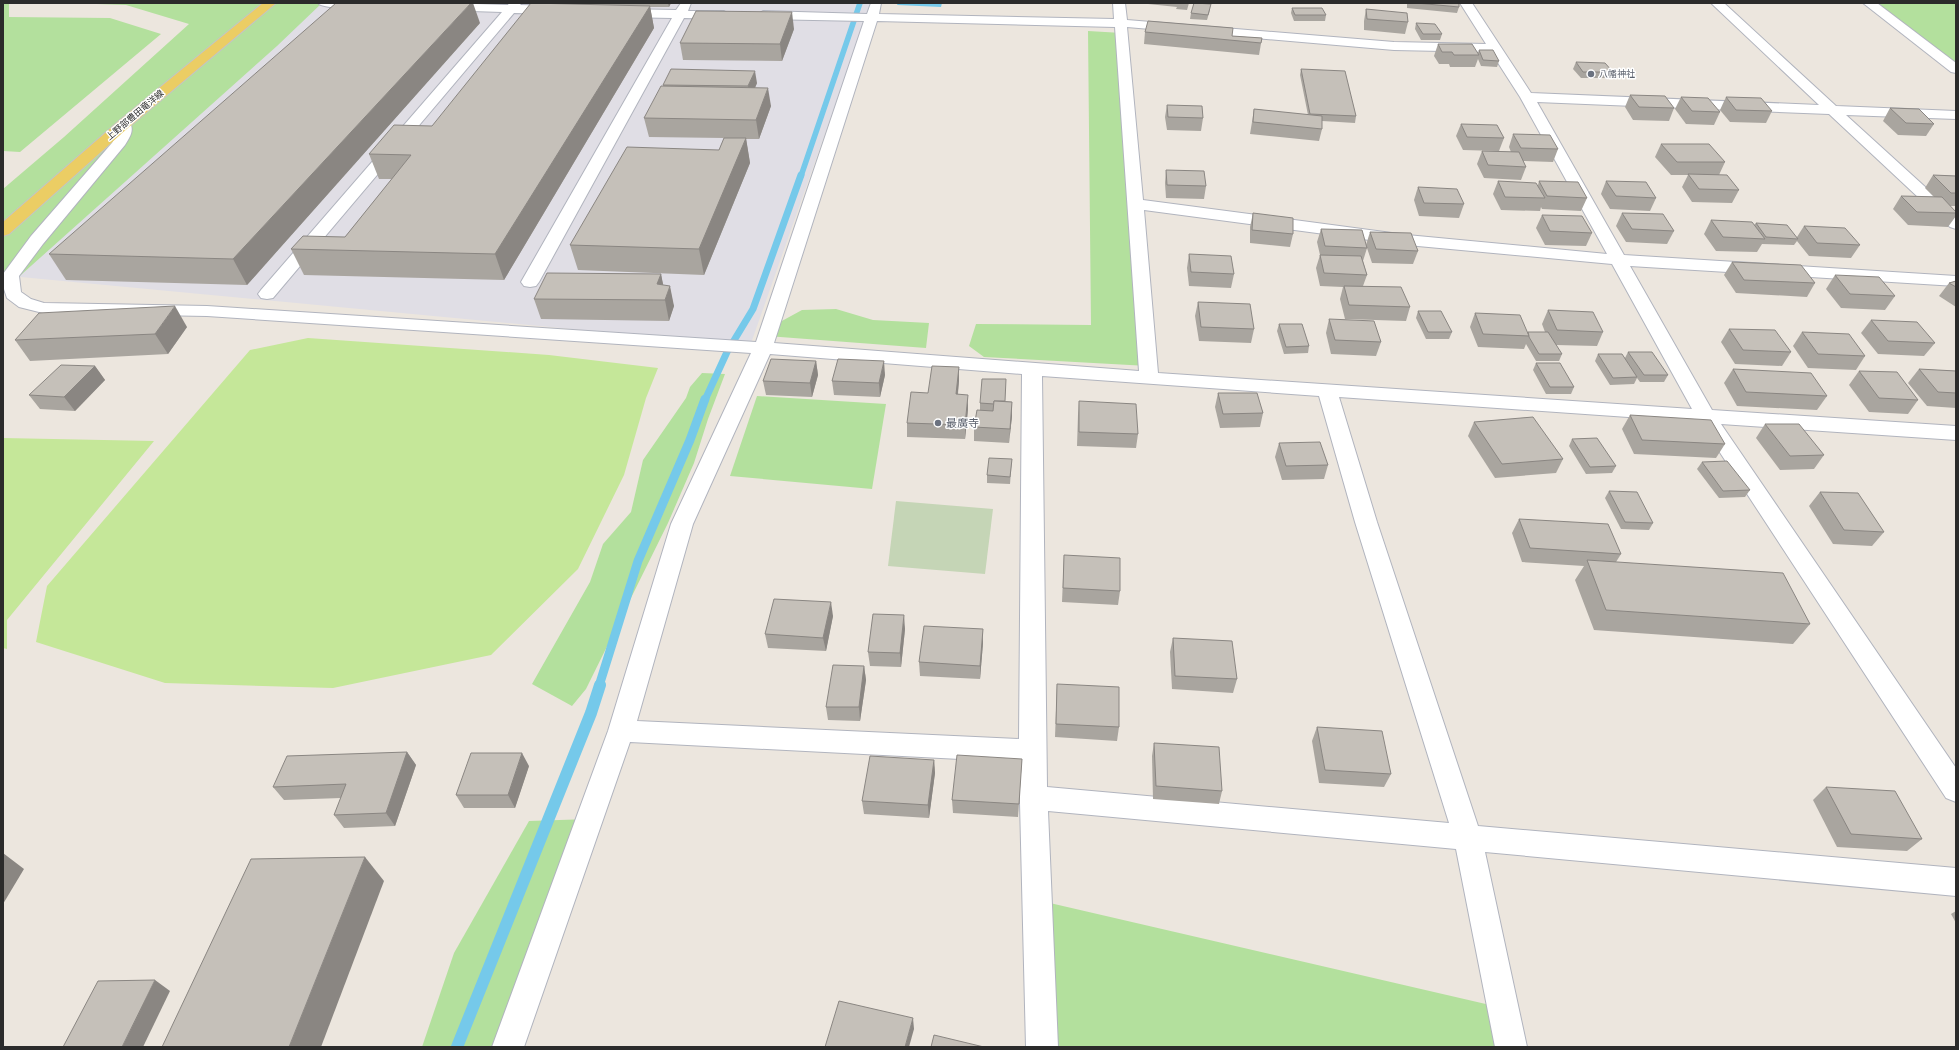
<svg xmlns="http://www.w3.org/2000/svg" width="1959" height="1050" font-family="Raleway,'Noto Sans JP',sans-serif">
<rect width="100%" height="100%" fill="#ece6de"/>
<polygon fill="#e0dee5" points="253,3 871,3 750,346 10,276"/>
<g fill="#b3e09d">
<polygon points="3,3 9,3 9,17 110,18 161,34 20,152 3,151"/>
<polygon points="67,3 322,3 277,46 3,291 3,189 64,137 189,24 126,5"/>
<polygon points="1869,3 1956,3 1956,69"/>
<polygon points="1088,31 1122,33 1148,366 984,357 969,346 976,324 1091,325"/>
<polygon points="836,309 873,320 929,323 926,348 767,336 769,328 802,310"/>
<polygon points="702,373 725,374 708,419 694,463 668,523 586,689 572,706 532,684 590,582 603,544 631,512 643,460 686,398 690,387"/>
<polygon points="757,396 886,404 872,489 730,476"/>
<polygon points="590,819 509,1047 422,1047 454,953 529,821"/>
<polygon points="1037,900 1503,1008 1509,1047 1042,1047"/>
</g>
<polygon fill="#c5d5b6" points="896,501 993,509 985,574 888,566"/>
<g fill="#c5e799">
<polygon points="308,338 549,355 658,368 646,398 624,475 578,569 491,655 333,688 165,683 36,642 47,586 250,350"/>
<polygon points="3,438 154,441 7,620 7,649 3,648"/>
</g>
<polygon fill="#75c9ea" points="898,3 942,3 941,7 897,5"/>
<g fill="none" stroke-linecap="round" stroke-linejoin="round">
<polyline stroke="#75c9ea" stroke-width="5.5" points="801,176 860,3"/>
<polyline stroke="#75c9ea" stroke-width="7" points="705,400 727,352 753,309 801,175"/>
<polyline stroke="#75c9ea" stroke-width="9" points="599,686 638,561 690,440 705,399"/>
<polyline stroke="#75c9ea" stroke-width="12" points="457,1047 591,713 600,685"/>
<g stroke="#b1b4be" stroke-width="2">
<g id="minor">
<path d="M318 3H369L370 4C366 10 322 9 318 3Z"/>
<polygon points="445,3 508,5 509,3 522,3 520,5 556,6 562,10 556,14 514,13 273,298 267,299 261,298 258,294 261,290 502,12 441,10 439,7 441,4"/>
<polygon points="681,3 691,3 688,11 724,11 730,15 724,19 684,18 539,282 536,286 530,287 524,286 521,282 672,18 621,17 615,13 621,9 676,10"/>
<path d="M871 3H881L879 14 1114 19 1113 3H1125L1127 20 1394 42 1486 44 1460 3H1472L1531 93 1819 105 1711 3H1724L1836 106 1956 111V119L1846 115 1956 215V229L1950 227 1829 114 1537 102 1624 255 1956 276V286L1630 266 1712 410 1956 426V440L1721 424 1956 768V802L1946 798 1700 422 1339 397 1377 522 1478 826 1956 868V896L1485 852 1527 1047H1495L1456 849 1048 811 1058 1047H1026L1019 762 630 742 524 1047H492L608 731 671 524 751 353 207 316 43 313 19 307 7 298 3 286V274L31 236 112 143 118 133 117 124 119 121H129C135 130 130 137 125 145L43 244 19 276 21 292 31 299 44 303 207 306 756 342 864 21 763 19 757 15 763 11 867 14ZM877 21 1115 27 1139 371 774 343ZM1127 27 1394 50 1491 52 1520 97 1607 254 1407 235 1143 200ZM1144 210 1407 245 1612 264 1692 409 1158 373ZM770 354 1022 374 1019 739 637 721 693 524ZM1042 376 1319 396 1355 522 1449 823 1047 787Z"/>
<polygon points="1863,3 1877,3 1956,63 1956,73 1951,72"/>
</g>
</g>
<g stroke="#c4c4c4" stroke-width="2">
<polygon id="major" points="263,3 276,3 129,127 9,234 3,236 3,222 119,121"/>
</g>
<use href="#minor" fill="#fff" fill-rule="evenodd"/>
<use href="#major" fill="#ebcd64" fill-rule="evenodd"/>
</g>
<g fill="#a9a59f">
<polygon points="550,3 671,3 669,7 650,7 654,28 504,280 304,275 291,249 345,237 392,179 379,179 369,154 432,126 550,4"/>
<polygon points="1148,3 1189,3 1187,10 1176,9 1177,7 1148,4"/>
<polygon points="1407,3 1459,3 1459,7 1457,13 1407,8"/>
<polygon points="1292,8 1326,15 1325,21 1294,21 1291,13"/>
<polygon points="1366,9 1408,22 1405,34 1364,30 1364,21"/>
<polygon points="1210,10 1207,20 1190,19 1191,13"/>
<polygon points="480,23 247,285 66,280 49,254"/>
<polygon points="1416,23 1442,34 1440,40 1421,40 1415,29"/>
<polygon points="794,29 782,61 683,60 680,43"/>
<polygon points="1145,32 1232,36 1262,38 1259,55 1144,44"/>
<polygon points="1438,44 1478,53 1479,50 1499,61 1497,67 1481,66 1478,59 1475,67 1450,67 1449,64 1439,64 1434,56"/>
<polygon points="1576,62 1613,72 1610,78 1581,78 1573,69"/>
<polygon points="1301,69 1356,116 1355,123 1322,121 1322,129 1319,141 1250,134 1252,122 1254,109 1308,115 1300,75"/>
<polygon points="757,83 755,88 771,106 759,139 746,139 750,163 704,275 578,270 570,245 719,150 724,138 649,137 644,118 663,86 663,85"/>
<polygon points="1630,95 1674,108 1669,121 1633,120 1625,107"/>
<polygon points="1681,97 1720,112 1714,125 1686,124 1675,109"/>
<polygon points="1726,97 1772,111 1766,123 1730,122 1720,110"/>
<polygon points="1167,105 1203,118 1201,131 1167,130 1165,117"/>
<polygon points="1890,108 1934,124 1926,136 1898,135 1883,121"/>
<polygon points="1461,124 1504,138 1499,151 1463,150 1456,136"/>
<polygon points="1513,134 1558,149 1553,162 1523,161 1526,167 1521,180 1484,178 1477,164 1482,151 1511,152 1509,147"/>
<polygon points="1661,144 1725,162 1719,175 1739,190 1732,203 1692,202 1682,187 1688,175 1671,175 1655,157"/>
<polygon points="1166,170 1206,186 1204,199 1166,198 1165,183"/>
<polygon points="1933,175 1956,176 1956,206 1950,206 1956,212 1956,216 1948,227 1908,225 1893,209 1901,196 1934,197 1925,188"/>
<polygon points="1498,181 1538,185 1539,181 1587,198 1581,211 1542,209 1541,207 1540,211 1501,210 1493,194"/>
<polygon points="1606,181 1656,198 1650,211 1610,209 1601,194"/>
<polygon points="1418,187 1464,204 1459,218 1419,216 1414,200"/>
<polygon points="1253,213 1293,234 1290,247 1250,243 1250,227"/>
<polygon points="1622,213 1674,231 1667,244 1626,242 1616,226"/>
<polygon points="1542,215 1592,233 1586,246 1545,245 1536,228"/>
<polygon points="1711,220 1754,225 1756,223 1797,237 1804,226 1860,245 1851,258 1809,256 1797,241 1794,245 1762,244 1757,252 1716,251 1704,234"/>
<polygon points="1321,229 1367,248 1363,261 1367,275 1363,286 1410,307 1406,321 1345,319 1340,299 1343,287 1320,286 1316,268 1320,255 1317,242"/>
<polygon points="1370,232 1418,251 1413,264 1372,263 1366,245"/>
<polygon points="1189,254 1234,274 1231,288 1189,286 1187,268"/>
<polygon points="1732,262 1815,283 1807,297 1736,293 1724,275"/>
<polygon points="661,274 663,285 674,306 669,321 541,319 534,299"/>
<polygon points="1835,275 1895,296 1885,310 1841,308 1826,289"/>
<polygon points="1956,281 1956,307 1939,296 1949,283"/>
<polygon points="1198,302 1254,329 1251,343 1199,341 1195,316"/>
<polygon points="1548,310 1603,332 1597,346 1556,345 1562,354 1559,361 1536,361 1526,344 1524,349 1478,347 1470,327 1475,313 1528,332 1545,332 1542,324"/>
<polygon points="1418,311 1452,332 1449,339 1426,339 1416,318"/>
<polygon points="1329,319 1381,342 1376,356 1331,354 1326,333"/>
<polygon points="1871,320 1935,343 1924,356 1878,354 1861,333"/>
<polygon points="1279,324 1309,346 1308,353 1284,354 1277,331"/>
<polygon points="187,327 168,354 30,361 15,340"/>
<polygon points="1729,329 1791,352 1782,366 1735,364 1721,342"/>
<polygon points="1802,332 1865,356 1856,370 1808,368 1793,346"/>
<polygon points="1628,352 1668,375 1664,382 1640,382 1637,378 1634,384 1610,385 1595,361 1598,354 1625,358"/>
<polygon points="816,361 818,375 812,397 766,395 763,381"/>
<polygon points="1536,363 1574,387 1571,394 1546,394 1533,370"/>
<polygon points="95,366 105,380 75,411 40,409 29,395"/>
<polygon points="959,367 959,381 958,394 968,409 965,439 907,437 907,423 928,393"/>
<polygon points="1733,369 1827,396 1817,410 1737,406 1724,383"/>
<polygon points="1919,369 1956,371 1956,408 1927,406 1908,383"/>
<polygon points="1859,371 1918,400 1908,414 1869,412 1849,385"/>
<polygon points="885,375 880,397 834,395 832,381"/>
<polygon points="1218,393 1263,413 1260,427 1220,428 1215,407"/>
<polygon points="1005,401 1012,402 1012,416 1009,443 974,441 974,427 993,411 980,411 980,403"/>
<polygon points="1079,401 1138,434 1136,448 1077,446 1078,415"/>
<polygon points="1630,415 1725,444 1716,458 1634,454 1622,429"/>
<polygon points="1474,422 1563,459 1556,473 1495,478 1468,436"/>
<polygon points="1765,424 1824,455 1814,469 1780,470 1756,438"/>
<polygon points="1572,439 1616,466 1612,473 1586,474 1569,446"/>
<polygon points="1279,443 1328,465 1324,479 1282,480 1275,457"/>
<polygon points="1012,459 1010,484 987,483 987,475"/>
<polygon points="1702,462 1750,490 1745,497 1719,498 1697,469"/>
<polygon points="1609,491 1653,523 1649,530 1621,529 1605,498"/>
<polygon points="1820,492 1884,532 1872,546 1833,544 1809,506"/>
<polygon points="1519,519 1621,554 1616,562 1810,624 1793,644 1594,630 1575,580 1584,566 1522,562 1512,533"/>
<polygon points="1064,555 1120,591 1118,605 1062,602"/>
<polygon points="833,616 826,651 768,648 765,634"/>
<polygon points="905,629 901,667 870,666 868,652"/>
<polygon points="1173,638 1237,679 1233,693 1172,689 1170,652"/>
<polygon points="983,643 980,679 920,676 919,662"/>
<polygon points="864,666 866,680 860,721 828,720 826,707"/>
<polygon points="1057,684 1119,727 1117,741 1055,737"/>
<polygon points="1317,727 1391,774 1384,787 1319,783 1312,741"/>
<polygon points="1154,743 1222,791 1219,804 1153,799 1152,756"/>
<polygon points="407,752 416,765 395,826 344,828 334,815 341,798 284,800 273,787"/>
<polygon points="1022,759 1018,817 953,813 952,800"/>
<polygon points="934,760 935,773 929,818 864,814 862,801"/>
<polygon points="529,766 515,808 464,808 456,795"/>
<polygon points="1826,787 1922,839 1907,851 1837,847 1813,800"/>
<polygon points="1956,911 1956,923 1951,914"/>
</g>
<g fill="#8a8682">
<polygon points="471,3 473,3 480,23 247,285 233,259"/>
<polygon points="668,3 671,3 669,7"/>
<polygon points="650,6 654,28 504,280 495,254"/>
<polygon points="792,12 794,29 782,61 780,44"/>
<polygon points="755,71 757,83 750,99 748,86"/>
<polygon points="768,88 771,106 759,139 756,120"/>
<polygon points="746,138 750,163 704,275 699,249"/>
<polygon points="661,274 665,294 657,284"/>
<polygon points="670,286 674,306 669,321 665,300"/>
<polygon points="175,306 187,327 168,354 155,334"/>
<polygon points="816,361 818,375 812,397 810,383"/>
<polygon points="884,361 885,375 880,397 879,383"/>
<polygon points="95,366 105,380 75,411 64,397"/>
<polygon points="959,367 959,381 956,408 956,394"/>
<polygon points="968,395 968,409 965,439 965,425"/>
<polygon points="1012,402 1012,416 1009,443 1010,429"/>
<polygon points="831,602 833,616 826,651 823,638"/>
<polygon points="904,615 905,629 901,667 900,653"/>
<polygon points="983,629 983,643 980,679 980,666"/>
<polygon points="864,666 866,680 860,721 859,707"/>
<polygon points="407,752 416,765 395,826 386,813"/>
<polygon points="522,753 529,766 515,808 508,795"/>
<polygon points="934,760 935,773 929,818 928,805"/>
<polygon points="3,853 24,869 3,904"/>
<polygon points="365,857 384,881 321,1047 289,1047"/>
<polygon points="155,980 170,991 143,1047 122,1047"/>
<polygon points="913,1018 914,1029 909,1047 905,1047"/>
</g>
<g fill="#c5c0b9" stroke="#8a8682">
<polygon points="336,3 471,3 233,259 49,254"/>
<polygon points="531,3 650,6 495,254 291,249 303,236 345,237 411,155 369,154 394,125 432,126"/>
<polygon points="1194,3 1211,4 1208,15 1191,13"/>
<polygon points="1416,3 1459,3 1459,7"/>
<polygon points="1292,8 1322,8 1326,15 1295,15"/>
<polygon points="1366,9 1407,13 1408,22 1367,19"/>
<polygon points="696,11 792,12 780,44 680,43"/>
<polygon points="1148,21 1233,28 1232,36 1262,38 1261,43 1145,32"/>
<polygon points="1416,23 1435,24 1442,34 1423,34"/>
<polygon points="1438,44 1472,44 1479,55 1454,55 1452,52 1442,52"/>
<polygon points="1479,50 1493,50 1499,61 1483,60"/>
<polygon points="1576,62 1605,63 1613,72 1583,72"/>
<polygon points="671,69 755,71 748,86 663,85"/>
<polygon points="1301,69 1345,71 1356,116 1310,114"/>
<polygon points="661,86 768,88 756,120 644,118"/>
<polygon points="1630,95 1665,96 1674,108 1639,107"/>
<polygon points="1681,97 1708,98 1720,112 1692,111"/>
<polygon points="1726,97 1761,98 1772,111 1736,110"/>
<polygon points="1167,105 1202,106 1203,118 1168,117"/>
<polygon points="1890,108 1919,109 1934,124 1906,123"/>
<polygon points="1254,109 1322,116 1322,129 1253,122"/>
<polygon points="1461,124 1497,125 1504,138 1467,137"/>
<polygon points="1513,134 1550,135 1558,149 1521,148"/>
<polygon points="724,138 746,138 699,249 570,245 627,147 719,150"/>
<polygon points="1661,144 1709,144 1725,162 1677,162"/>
<polygon points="1482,151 1519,152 1526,167 1488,165"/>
<polygon points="1166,170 1204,171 1206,186 1167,185"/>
<polygon points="1688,174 1727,175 1739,190 1699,189"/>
<polygon points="1933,175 1956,176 1956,193 1951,193"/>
<polygon points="1498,181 1536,183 1545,198 1505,197"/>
<polygon points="1539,181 1578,182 1587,198 1547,196"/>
<polygon points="1606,181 1646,182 1656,198 1616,196"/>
<polygon points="1418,187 1457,189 1464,204 1424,203"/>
<polygon points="1901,196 1942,197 1956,212 1956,213 1917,212"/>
<polygon points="1253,213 1293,218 1293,234 1252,230"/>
<polygon points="1622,213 1663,214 1674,231 1632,229"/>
<polygon points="1542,215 1582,216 1592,233 1550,231"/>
<polygon points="1711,220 1752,222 1765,239 1723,237"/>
<polygon points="1756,223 1787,225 1798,239 1766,237"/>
<polygon points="1804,226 1845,228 1860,245 1817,243"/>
<polygon points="1321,229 1362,230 1367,248 1325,246"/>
<polygon points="1370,232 1411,233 1418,251 1376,249"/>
<polygon points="1189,254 1231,256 1234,274 1191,272"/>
<polygon points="1320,255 1361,256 1367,275 1324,273"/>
<polygon points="1732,262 1801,265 1815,283 1744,280"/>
<polygon points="547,273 661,274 657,284 670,286 665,300 534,299"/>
<polygon points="1835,275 1879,277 1895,296 1850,294"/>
<polygon points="1956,281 1956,287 1949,283"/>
<polygon points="1344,286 1401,287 1410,307 1349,305"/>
<polygon points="1198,302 1250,304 1254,329 1201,327"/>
<polygon points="175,306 155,334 15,340 39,313"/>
<polygon points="1548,310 1593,312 1603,332 1557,330"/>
<polygon points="1418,311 1441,311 1452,332 1428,332"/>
<polygon points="1475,313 1520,315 1529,336 1483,334"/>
<polygon points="1329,319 1374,321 1381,342 1335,340"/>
<polygon points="1871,320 1917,322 1935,343 1888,341"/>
<polygon points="1279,324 1302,324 1309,346 1286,347"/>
<polygon points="1729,329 1775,330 1791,352 1743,350"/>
<polygon points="1528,332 1548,332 1562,354 1539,354 1529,337 1529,336"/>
<polygon points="1802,332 1849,334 1865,356 1818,354"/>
<polygon points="1628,352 1652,352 1668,375 1644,375"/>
<polygon points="1598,354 1622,354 1637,377 1613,378"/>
<polygon points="771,359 816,361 810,383 763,381"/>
<polygon points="838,359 884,361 879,383 832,381"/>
<polygon points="1536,363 1560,363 1574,387 1550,387"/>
<polygon points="61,365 95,366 64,397 29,395"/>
<polygon points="932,366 959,367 956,394 968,395 965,425 907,423 911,392 928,393"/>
<polygon points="1733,369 1811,373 1827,396 1746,392"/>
<polygon points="1919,369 1956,371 1956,393 1938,392"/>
<polygon points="1859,371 1897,372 1918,400 1879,398"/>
<polygon points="982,379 1006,379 1005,401 994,401 994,404 980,403"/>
<polygon points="1218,393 1257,393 1263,413 1223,414"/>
<polygon points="994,401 1012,402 1010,429 974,427 977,410 993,411"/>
<polygon points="1079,401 1136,404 1138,434 1079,432"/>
<polygon points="1630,415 1711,420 1725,444 1642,440"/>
<polygon points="1533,417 1563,459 1502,464 1474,422"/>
<polygon points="1765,424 1799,424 1824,455 1790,456"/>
<polygon points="1597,438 1616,466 1590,467 1572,439"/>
<polygon points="1320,442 1328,465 1286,466 1279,443"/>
<polygon points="989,458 1012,459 1010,477 987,475"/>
<polygon points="1727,461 1750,490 1723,491 1702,462"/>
<polygon points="1609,491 1637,492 1653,523 1625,522"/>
<polygon points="1820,492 1858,493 1884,532 1844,530"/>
<polygon points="1519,519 1608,524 1621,554 1530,548"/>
<polygon points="1064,555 1120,558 1120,591 1063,588"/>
<polygon points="1587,560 1783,573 1810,624 1606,610"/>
<polygon points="774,599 831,602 823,638 765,634"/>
<polygon points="873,614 904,615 900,653 868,652"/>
<polygon points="924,626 983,629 980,666 919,662"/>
<polygon points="1173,638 1232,641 1237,679 1175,676"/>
<polygon points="833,665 864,666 859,707 826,707"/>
<polygon points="1057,684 1119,687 1119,727 1056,724"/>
<polygon points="1317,727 1382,731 1391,774 1325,770"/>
<polygon points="1154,743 1219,747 1222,791 1156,786"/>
<polygon points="407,752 386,813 334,815 346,784 273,787 287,756"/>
<polygon points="471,753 522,753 508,795 456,795"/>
<polygon points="957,755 1022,759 1019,804 952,800"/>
<polygon points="870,756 934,760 928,805 862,801"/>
<polygon points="1826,787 1895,791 1922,839 1851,834"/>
<polygon points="365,857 289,1047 162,1047 251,859"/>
<polygon points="155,980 122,1047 63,1047 98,981"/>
<polygon points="839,1001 913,1018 905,1047 825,1047"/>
<polygon points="934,1035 984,1047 931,1047"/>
</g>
<g fill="#6b7280" stroke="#fff" stroke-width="1.5">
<circle cx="1591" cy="74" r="4"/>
<circle cx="938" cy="423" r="4"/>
</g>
<g text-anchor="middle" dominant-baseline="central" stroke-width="3" stroke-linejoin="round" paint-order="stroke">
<g font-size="9" fill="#5b616d" stroke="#fff" text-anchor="start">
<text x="1599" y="74">八幡神社</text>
</g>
<g font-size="9" fill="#2b2b2b" stroke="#fff">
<text transform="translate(135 115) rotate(-40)">上野部豊田竜洋線</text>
</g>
<g font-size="11" fill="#5b616d" stroke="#fff" text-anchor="start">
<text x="946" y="423">最廣寺</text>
</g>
</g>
<rect width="1959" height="1050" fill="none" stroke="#2b2b2b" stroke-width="8"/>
</svg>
